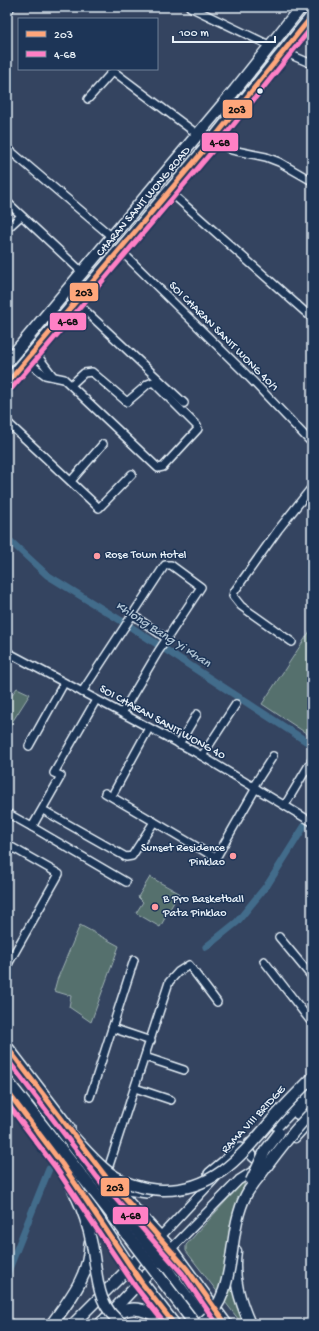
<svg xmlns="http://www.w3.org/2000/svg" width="319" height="1331" font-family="'Gochi Hand',sans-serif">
<rect width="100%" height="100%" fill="#344460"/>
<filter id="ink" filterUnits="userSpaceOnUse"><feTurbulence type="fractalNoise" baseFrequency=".025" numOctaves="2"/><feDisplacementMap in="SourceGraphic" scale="8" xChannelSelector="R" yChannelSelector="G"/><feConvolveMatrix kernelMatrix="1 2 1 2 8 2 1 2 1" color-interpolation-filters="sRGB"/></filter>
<g filter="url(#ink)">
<g fill="#55706d" stroke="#9eb0b2">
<polygon points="312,628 312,737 262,704"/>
<polygon points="17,688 30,694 7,730 7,701"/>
<polygon points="150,877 179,893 160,927 136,913 143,902 138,897"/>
<polygon points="80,925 119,946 91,1022 69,1007 71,996 54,991 57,980"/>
<polygon points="246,1179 229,1232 227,1257 246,1324 242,1324 186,1251 186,1245"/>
</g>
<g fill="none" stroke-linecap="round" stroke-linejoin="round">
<g stroke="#436c8b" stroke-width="7">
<polyline points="7,538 47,575 120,620 312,745"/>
<polyline points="206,947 237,922 268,884 312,814"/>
<polyline points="7,1274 49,1169"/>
</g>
<g stroke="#e8f1f8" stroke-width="10">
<g id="minor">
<polyline points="190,7 271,46"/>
<polyline points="7,12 11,7"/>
<polyline points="284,52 312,64"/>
<polyline points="88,99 113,71 197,134"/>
<polyline points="212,140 232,150 266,157 279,162 312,181"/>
<polyline points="7,148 112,237"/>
<polyline points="169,191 312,318"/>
<polyline points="7,202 82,272"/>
<polyline points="7,226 10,226 21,216"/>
<polyline points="120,250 245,373 309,440"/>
<polyline points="76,302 184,403"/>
<polyline points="34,351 53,376"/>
<polyline points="26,361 45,375 64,379 158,468 163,467 198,429 197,426 153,382 148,384 127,402 92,372 84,373 71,385"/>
<polyline points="7,422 99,508 132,474"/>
<polyline points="71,481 103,444"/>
<polyline points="133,615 167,639"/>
<polyline points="292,642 241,606 233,596 234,592 278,530 312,487"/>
<polyline points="7,652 195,752 312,822"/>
<polyline points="82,692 165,565 171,565 201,587 158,652 122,713"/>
<polyline points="179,744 197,714"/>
<polyline points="29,746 64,683"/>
<polyline points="202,756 236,704"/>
<polyline points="253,787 273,756"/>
<polyline points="114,792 149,728"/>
<polyline points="105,793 216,858 256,788"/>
<polyline points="285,805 312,760"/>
<polyline points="43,810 126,857 132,856 154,822"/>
<polyline points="7,813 32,827 61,776 54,773 96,700"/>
<polyline points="32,827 126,882"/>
<polyline points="7,846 8,845 59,874 7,966"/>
<polyline points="279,937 312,977"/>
<polyline points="264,961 312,1023"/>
<polyline points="112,1028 151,1041"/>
<polyline points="145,1057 184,1070"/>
<polyline points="135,1088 171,1100"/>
<polyline points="90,1097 134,960"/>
<polyline points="7,1108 15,1101"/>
<polyline points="106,1175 169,982 178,972 189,965 217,1002"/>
</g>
</g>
<g stroke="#e8f1f8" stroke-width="11">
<g id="tertiary">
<polyline points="295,1138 312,1119"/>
<path d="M249 1143C247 1154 254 1162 266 1161"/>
<polyline points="160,1237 217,1176"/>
<polyline points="171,1249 239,1180 258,1168"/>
</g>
</g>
<g stroke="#e8f1f8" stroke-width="13">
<g id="secondary">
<polyline points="298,1114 312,1100"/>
<polyline points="277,1126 312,1090"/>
<path d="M236 1251C232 1277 240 1301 250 1324"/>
<polyline points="105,1319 171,1249"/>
<polyline points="73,1324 160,1237"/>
</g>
</g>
<g stroke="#e8f1f8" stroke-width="14">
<g id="primary">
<polyline points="7,362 235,90 301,7"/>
<polyline points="7,383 210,143 312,16"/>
<polyline points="7,1047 69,1128"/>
<polyline points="7,1091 38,1132"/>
<polyline points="95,1162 114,1187 171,1249 226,1324"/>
<polyline points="67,1171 130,1267 174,1324"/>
<polyline points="210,1174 240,1149"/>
<polyline points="114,1187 147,1192"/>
<polyline points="161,1262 207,1324"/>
<path d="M102 1322C134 1301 140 1308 172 1324"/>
<path d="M52 1324C70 1299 90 1275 90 1243"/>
</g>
</g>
<use href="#minor" stroke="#1d3557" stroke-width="7"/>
<use href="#tertiary" stroke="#1d3557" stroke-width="8"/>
<use href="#secondary" stroke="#1d3557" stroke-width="10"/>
<use href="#primary" stroke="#1d3557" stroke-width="11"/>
<g stroke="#e8f1f8" stroke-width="13" stroke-linecap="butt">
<g id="secondary-bridge">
<path d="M34 1121C58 1163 83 1197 92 1245 98 1274 95 1306 123 1324"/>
<path d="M59 1121C76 1138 91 1159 110 1173 125 1184 144 1189 162 1190 214 1191 241 1156 272 1120 285 1105 298 1092 312 1078"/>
<polyline points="251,1181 265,1151 279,1133"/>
<path d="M201 1324C240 1294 225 1235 246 1195 250 1187 257 1180 262 1173 278 1151 293 1131 312 1112"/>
</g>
</g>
<g stroke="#e8f1f8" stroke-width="14" stroke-linecap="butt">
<g id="primary-bridge">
<polyline points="7,1081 107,1208 195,1324"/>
<polyline points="36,1097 161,1262"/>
</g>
</g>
<use href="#secondary-bridge" stroke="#1d3557" stroke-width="10"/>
<use href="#primary-bridge" stroke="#1d3557" stroke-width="11"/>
<g stroke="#1d3557" stroke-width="8">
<g id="bus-1">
<polyline points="7,383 210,143 312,16"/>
<polyline points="7,1047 106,1177 187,1269 226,1324"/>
<polyline points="7,1091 62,1164 141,1282 174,1324"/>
</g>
</g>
<g stroke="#1d3557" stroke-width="8">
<g id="bus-2">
<polyline points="12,388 215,148 312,27"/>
<polyline points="7,1059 100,1181 182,1273 217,1324"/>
<polyline points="7,1103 56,1168 135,1286 165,1324"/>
</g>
</g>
<use href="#bus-1" stroke="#fea67b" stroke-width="5"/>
<use href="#bus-2" stroke="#ff80c5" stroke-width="5"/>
</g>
</g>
<circle fill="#e8f1f8" stroke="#1d3557" stroke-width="1.5" cx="260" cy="91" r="3.5"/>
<g fill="#ff9aa2" stroke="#1d3557" stroke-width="1.5">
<circle cx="97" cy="556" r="4"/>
<circle cx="233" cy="856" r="4"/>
<circle cx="155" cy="907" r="4"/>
</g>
<g text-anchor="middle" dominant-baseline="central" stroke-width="3" stroke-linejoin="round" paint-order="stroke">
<g font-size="12" fill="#e8f1f8" stroke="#1d3557">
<text transform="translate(144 202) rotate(-50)">CHARAN SANIT WONG ROAD</text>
<text transform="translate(223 337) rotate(45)">SOI CHARAN SANIT WONG 40/1</text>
<text transform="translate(162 723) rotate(29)">SOI CHARAN SANIT WONG 40</text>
<text transform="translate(254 1120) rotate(-47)">RAMA VIII BRIDGE</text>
</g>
<g font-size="12" fill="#e8f1f8" stroke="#1d3557" text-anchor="start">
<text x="105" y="556">Rose Town Hotel</text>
<text x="225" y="849" text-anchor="end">Sunset Residence<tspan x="225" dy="14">Pinklao</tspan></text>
<text x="163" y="900">B Pro Basketball<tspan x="163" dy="14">Pata Pinklao</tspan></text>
</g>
<g font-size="13" font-style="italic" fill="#aec2d2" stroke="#1d3557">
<text transform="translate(163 635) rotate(33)">Khlong Bang Yi Khan</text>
</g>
</g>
<g stroke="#1d3557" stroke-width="1.5">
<rect x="222" y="99" width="31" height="20" rx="4" fill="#fea67b"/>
<rect x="201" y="132" width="38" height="20" rx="4" fill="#ff80c5"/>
<rect x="69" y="282" width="30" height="20" rx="4" fill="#fea67b"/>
<rect x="49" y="312" width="38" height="19" rx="4" fill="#ff80c5"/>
<rect x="100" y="1177" width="30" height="20" rx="4" fill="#fea67b"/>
<rect x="112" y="1206" width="37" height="19" rx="4" fill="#ff80c5"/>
</g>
<g font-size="11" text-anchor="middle" font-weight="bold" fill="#111">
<text x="237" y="113">203</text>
<text x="220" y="146">4-68</text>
<text x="84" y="296">203</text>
<text x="68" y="325">4-68</text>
<text x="115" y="1191">203</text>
<text x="131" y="1219">4-68</text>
</g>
<rect width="319" height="1331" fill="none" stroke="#1d3557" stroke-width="24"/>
<rect x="12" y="12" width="295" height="1307" fill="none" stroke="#e8f1f8" stroke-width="1.5" filter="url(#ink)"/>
<rect x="18" y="18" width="140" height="52" fill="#1d3557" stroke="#6e8097"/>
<rect x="26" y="31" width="20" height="6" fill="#fea67b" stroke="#6e8097"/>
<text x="54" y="38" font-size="12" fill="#e8f1f8">203</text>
<rect x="26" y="51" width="20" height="6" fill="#ff80c5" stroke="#6e8097"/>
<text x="54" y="58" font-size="12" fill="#e8f1f8">4-68</text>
<path d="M173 36v6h102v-6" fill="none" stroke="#e8f1f8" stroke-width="2"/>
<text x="179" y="36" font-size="12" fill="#e8f1f8" stroke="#1d3557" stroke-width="3" paint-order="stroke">100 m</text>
</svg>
